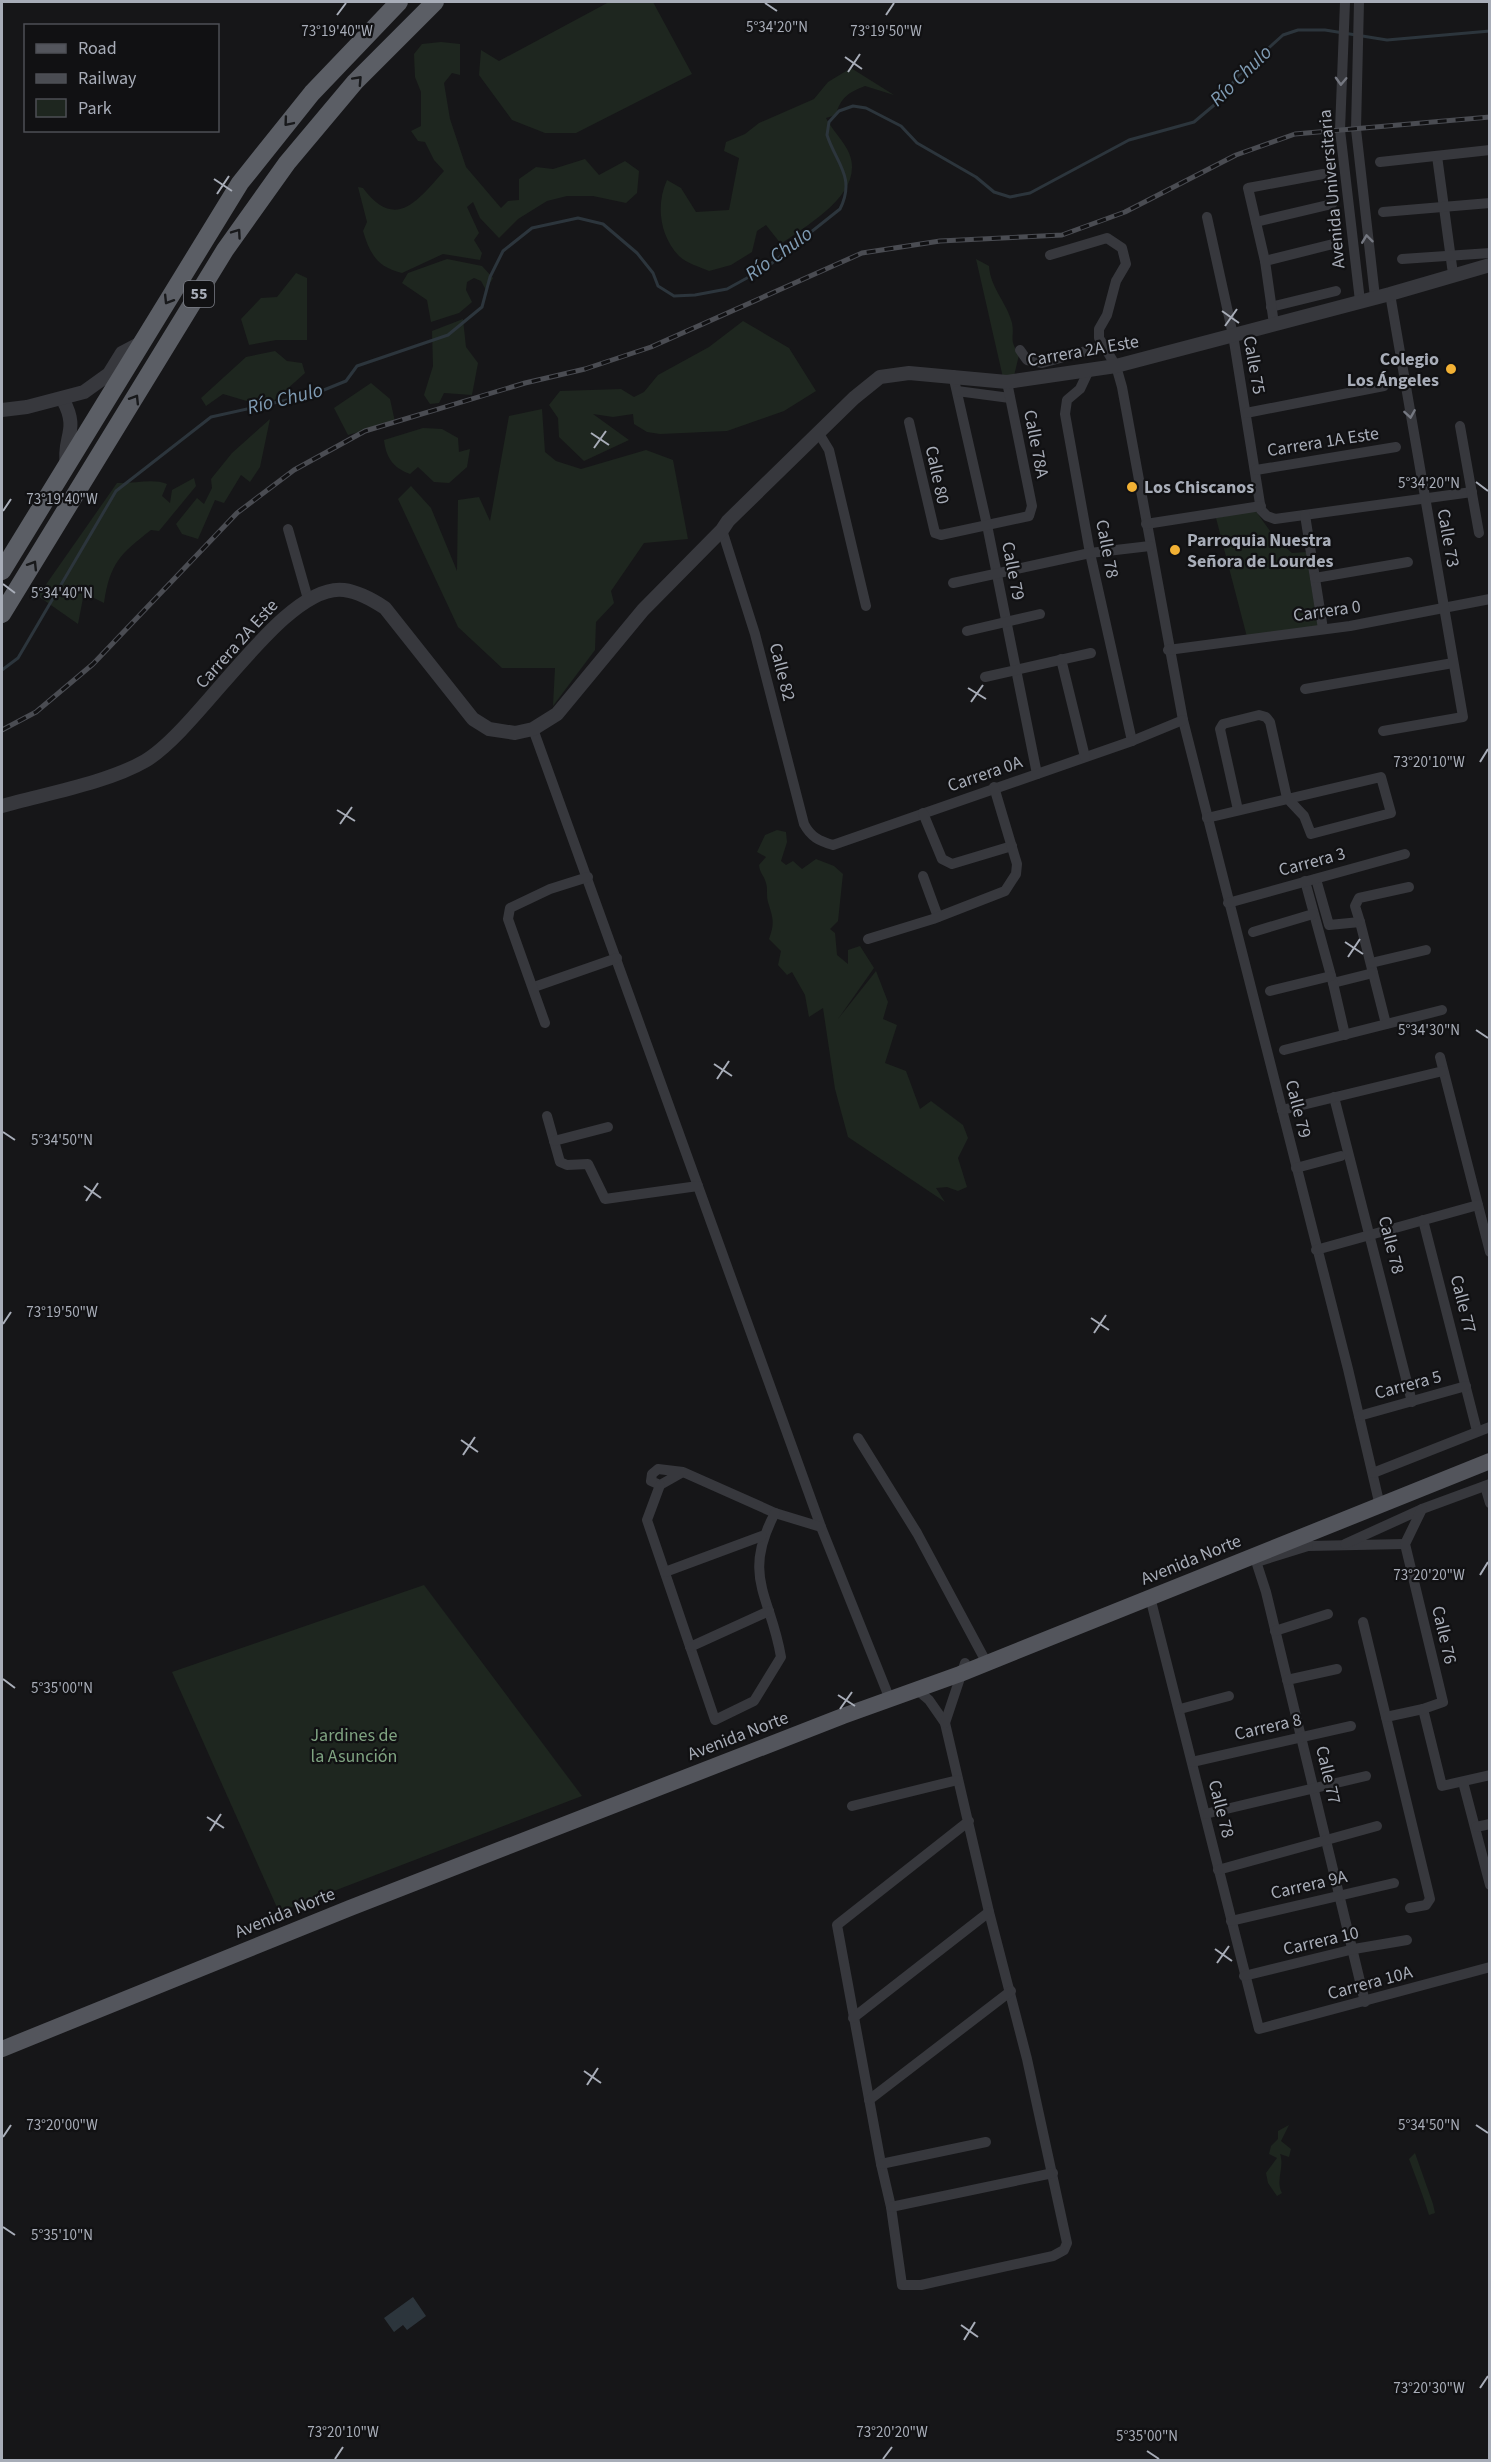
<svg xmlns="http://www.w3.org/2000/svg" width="1491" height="2462" font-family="'Source Sans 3',sans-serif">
<rect width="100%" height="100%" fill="#161618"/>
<g fill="#1e261f">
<polygon points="609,2 653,2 692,74 576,133 545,133 512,120 479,75 481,50 499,61"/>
<path d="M441 42 460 44V75L452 73 444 83 450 119 466 167 501 208 508 201 519 200V179L536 167 553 169 585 159 599 175 625 161 639 171 637 193 626 203 593 196H567L547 201 518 219 499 238 480 218 473 202 467 207 479 233 474 240 482 253 480 260 443 254 402 273C377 267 370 254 363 231L367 222 358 187 363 188C396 232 418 200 444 171L434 160 425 142 418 141 411 131 421 126V92L415 77 414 54 422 44Z"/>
<path d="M851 68 894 95 865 86C849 92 840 98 836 115L826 118C832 130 844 141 849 153 866 193 807 225 781 244L766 225 757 231 752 252 731 265 709 271C700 267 686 263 679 256 659 235 656 204 667 180L681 188 696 212 729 210 739 158 724 151 726 142 745 134 759 123 814 99 828 82Z"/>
<polygon points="447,259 482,266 493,278 486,290 481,281 474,278 467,282 466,290 472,302 459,313 431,322 427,300 402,283 408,273"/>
<path d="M976 259 989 266C990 287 1007 303 1012 323 1015 339 1008 337 1019 355L1013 380 1004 382Z"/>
<polygon points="296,273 307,278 307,340 276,340 249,345 241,319 261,298 277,297"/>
<polygon points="463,319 466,347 478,363 472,395 444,393 439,403 430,404 424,395 433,366 432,331"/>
<polygon points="743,321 789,348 816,391 784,411 727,431 660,434 647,432 634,424 633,414 613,417 593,414 629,440 584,461 559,437 558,418 549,405 560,391 621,389 634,397 644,392 658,375 709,347"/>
<polygon points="275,351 287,361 302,363 305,373 267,407 223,394 206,406 201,398 246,357"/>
<polygon points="371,383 390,399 395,422 348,435 334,408"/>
<polygon points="542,409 545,452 556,461 581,469 646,450 673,460 688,539 644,543 611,591 614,603 596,622 595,650 553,706 555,668 502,668 458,627 398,499 411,486 431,508 457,571 458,500 479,497 490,521 509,416"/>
<polygon points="270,419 260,467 250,482 241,475 224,503 215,500 198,539 182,534 176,524 197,498 204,504 212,488 211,479 232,453"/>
<path d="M423 428 442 429 458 438 459 452 470 449 467 467 449 483 434 482 418 467 410 474C393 468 386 457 384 440Z"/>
<path d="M194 478 196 486 159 531 151 530C120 554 110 563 104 603L84 593 78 624 38 596 117 483C133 484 153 478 167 484L162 496 170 503 172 490Z"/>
<polygon points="1255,510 1275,538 1292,553 1306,552 1318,626 1247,637 1216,518"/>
<path d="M777 830 786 832 787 842 781 861 786 865 793 861 802 869 816 859 834 866 843 874 838 921 830 929 835 933 837 955 848 964V950L860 946 874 968 838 1019 876 971 888 1002 883 1019 897 1025 885 1063 906 1071 920 1109 931 1101 963 1125 968 1138 958 1158 967 1187 958 1191 947 1187 936 1188 945 1202 848 1137 835 1089 823 1008 809 1017 805 995 792 972 787 975 778 965 781 951 769 939C775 923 773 918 768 902 766 896 768 889 766 883 764 875 760 874 759 865L766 857 757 852 765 835Z"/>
<polygon points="424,1585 582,1796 279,1912 172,1672"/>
<path d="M1289 2125 1281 2141 1291 2149 1289 2157 1280 2154C1285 2167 1275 2181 1282 2193L1277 2196 1268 2183 1266 2173 1277 2158 1269 2154 1271 2146 1278 2139V2131Z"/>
<path d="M1415 2153 1433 2204 1435 2213 1429 2215C1423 2195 1416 2178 1409 2159Z"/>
</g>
<polygon fill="#2c353c" points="413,2297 426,2316 407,2330 403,2325 394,2332 384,2318"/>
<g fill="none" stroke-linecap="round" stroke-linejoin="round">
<path stroke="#2c353c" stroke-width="3" d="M2 670 18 658 116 491 211 417 314 394 346 381 357 366 448 335 482 307 490 277 503 251 532 228 578 218 603 224 637 253 653 273 658 286 674 296 695 295 727 289 767 267 840 209C856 177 836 163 827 135L829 122 839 111 853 106 866 108 901 126 917 143 976 177 994 192 1010 197 1030 193 1129 140 1194 122 1219 101 1238 76 1283 35 1298 30H1325L1387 40 1490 31"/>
<g stroke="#37383d" stroke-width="10">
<polyline points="1345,2 1340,130 1360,301"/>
<polyline points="1359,2 1356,129 1375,297"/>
<polyline points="1437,156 1453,274"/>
<polyline points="1380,162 1490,150"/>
<polyline points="1383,212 1490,203"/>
<polyline points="1207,217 1233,335 1261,510 1267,516 1275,519 1472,492"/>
<polyline points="1256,222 1332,204"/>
<polyline points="1050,255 1107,238 1122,248 1126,264 1116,281 1107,315 1099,329 1099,338 1116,366 1122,387 1183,720 1348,1369 1380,1506"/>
<polyline points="1402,259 1490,253"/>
<polyline points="1265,261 1337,243"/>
<polyline points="1271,307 1336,291"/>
<polyline points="1274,324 1265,261 1248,188 1323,174"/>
<polyline points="1020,350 1027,360 1042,363 1104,346"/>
<polyline points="1089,370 1080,389 1067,400 1065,414 1090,553 1132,741"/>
<polyline points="953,375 987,525 1037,774"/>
<polyline points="957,391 1010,398"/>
<polyline points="1246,413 1384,386"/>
<polyline points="909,422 935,533 941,535 1029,516 1032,506 1007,382"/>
<polyline points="1460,426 1479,533"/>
<polyline points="818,432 829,450 866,606"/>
<polyline points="1256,470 1396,447"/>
<polyline points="1305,515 1323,629"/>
<polyline points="1146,524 1261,506"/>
<polyline points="288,529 308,599"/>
<path d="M722 530 755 634 804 824C811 837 819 841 833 845L1132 741 1183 720"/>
<polyline points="1315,578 1408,562"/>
<polyline points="953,583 1090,553 1150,546"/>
<polyline points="967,631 1040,614"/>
<polyline points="1168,650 1350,626 1490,599"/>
<polyline points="1061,659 1085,757"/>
<polyline points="985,677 1091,653"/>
<polyline points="1305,689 1453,663"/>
<polyline points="533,729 821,1527 887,1692"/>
<polyline points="1383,731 1463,717 1390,294"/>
<polyline points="923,813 942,859 952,864 1012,846"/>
<polyline points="1207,818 1381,777 1391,813 1311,834 1304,816 1287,798 1270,722 1266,717 1259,715 1223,724 1220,729 1238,810"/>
<polyline points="923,876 938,917"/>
<polyline points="1305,881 1333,983 1373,973 1360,922 1329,925 1316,879"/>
<polyline points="1228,903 1405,854"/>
<polyline points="1360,922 1355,906 1359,898 1409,887"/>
<polyline points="1253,932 1313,914"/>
<polyline points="868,939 933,919 1005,891 1016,874 1017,864 994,787"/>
<polyline points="1371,963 1426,950"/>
<polyline points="1373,973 1386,1024"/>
<polyline points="1333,983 1345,1035"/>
<polyline points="534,987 617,958"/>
<polyline points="1270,991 1331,976"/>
<polyline points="545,1023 508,919 510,908 550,889 588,877"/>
<polyline points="1284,1050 1442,1010"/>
<polyline points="1440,1057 1490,1252"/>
<polyline points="1334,1097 1412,1402"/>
<polyline points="1282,1110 1443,1071"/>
<polyline points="547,1116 560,1162 567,1165 588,1164 605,1199 698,1186"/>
<polyline points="554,1141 608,1127"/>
<polyline points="1296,1168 1341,1156"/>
<polyline points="1423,1220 1477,1431"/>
<polyline points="1316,1250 1478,1205"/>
<polyline points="1359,1416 1466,1386"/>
<polyline points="858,1438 917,1533 983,1656"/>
<polyline points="683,1472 660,1485 651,1481 652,1474 658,1469 683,1472 775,1513 821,1527"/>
<polyline points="1373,1473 1490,1427"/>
<path d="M660 1485 647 1520 715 1720 754 1701 781 1657C771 1596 741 1577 775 1513"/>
<polyline points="1485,1486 1490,1503"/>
<polyline points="1292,1542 1308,1546 1405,1544"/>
<polyline points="1345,1544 1422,1509 1490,1484"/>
<polyline points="1254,1555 1266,1592 1365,2002"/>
<polyline points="1260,1561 1308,1546"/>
<polyline points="665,1572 762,1536"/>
<polyline points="1150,1597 1259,2029 1490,1967"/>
<polyline points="1363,1622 1430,1899 1426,1905 1410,1908"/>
<polyline points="1275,1631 1328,1614"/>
<polyline points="690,1647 769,1611"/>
<polyline points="1287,1680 1337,1669"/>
<polyline points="915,1688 929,1700 945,1723 989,1912 1027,2059 1067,2243 1064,2250 1053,2256 921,2285 902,2285 891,2207 881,2164 837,1925 969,1821"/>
<polyline points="1180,1709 1229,1696"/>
<polyline points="1423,1709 1442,1786 1490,1775"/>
<polyline points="1386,1717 1423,1709 1443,1702 1405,1544 1422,1509"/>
<polyline points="945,1723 965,1663"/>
<polyline points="1192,1762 1351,1726"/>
<polyline points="1463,1782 1490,1885"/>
<polyline points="852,1806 958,1780"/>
<polyline points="1205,1814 1366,1776"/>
<polyline points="1476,1827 1490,1824"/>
<polyline points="1218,1870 1377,1826"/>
<polyline points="1231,1921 1394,1883"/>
<polyline points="1244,1976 1354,1949 1407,1940"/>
<polyline points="853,2018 989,1912"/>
<polyline points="869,2100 1011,1991"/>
<polyline points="881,2164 986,2142"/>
<polyline points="891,2207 1053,2173"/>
</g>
<g stroke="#37383d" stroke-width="14">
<path d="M63 400C80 431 62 437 67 465"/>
<polyline points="2,410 27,407 84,392 109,374 122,353 141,343"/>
<path d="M2 806C44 794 107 783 145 761 200 729 284 582 344 590 359 592 373 600 385 608L473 719 489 729 515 733 533 729 557 714 643 610 722 530 728 521 854 398 880 377 909 373 1007 382 1116 366 1390 294 1490 265"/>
</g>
<polyline stroke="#53555c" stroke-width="16" points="2,2049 350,1908 843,1716 960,1674 1490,1461"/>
<g stroke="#5b5e65" stroke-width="18">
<polyline points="2,571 240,183 312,93 399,2"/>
<polyline points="2,614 225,250 287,163 355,82 435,2"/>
</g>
<g stroke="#4a4c52" stroke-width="5">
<polyline id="rail" points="2,730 36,712 93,664 237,513 294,470 365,431 525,383 585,369 651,347 862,253 940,241 1062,235 1125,212 1236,155 1295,134 1490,117"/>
</g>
<use href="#rail" stroke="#111113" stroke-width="3" stroke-dasharray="9" stroke-linecap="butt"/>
</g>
<defs><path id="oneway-chevron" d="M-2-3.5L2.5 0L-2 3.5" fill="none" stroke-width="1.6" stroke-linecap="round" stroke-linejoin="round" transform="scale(1.5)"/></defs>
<g stroke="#18191b">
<use href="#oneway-chevron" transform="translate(358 80) rotate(-47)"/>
<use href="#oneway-chevron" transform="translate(288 122) rotate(130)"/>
<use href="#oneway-chevron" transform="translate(237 233) rotate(-55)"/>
<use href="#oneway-chevron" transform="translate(168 300) rotate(122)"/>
<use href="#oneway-chevron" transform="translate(135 399) rotate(-58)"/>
<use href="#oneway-chevron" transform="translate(33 565) rotate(-58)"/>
</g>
<g stroke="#757881">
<use href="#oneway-chevron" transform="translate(1341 81) rotate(92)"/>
<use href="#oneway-chevron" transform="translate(1367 239) rotate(-97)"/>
<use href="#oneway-chevron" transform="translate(1410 414) rotate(81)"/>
</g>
<path fill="none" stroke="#a8adb8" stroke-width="2" d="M765 3 777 11M337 15 346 3M886 15 894 3M845 57 862 69M848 72 860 54M214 179 232 191M217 194 229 176M1222 311 1239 323M1225 326 1237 309M591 433 609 445M594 448 606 431M1476 482 1488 491M3 511 11 499M3 584 15 593M968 688 986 699M971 702 983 685M1480 762 1488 749M337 810 355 821M340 824 352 807M1345 942 1363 954M1348 957 1360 939M1476 1030 1488 1038M714 1064 732 1076M717 1079 729 1061M3 1132 15 1140M84 1186 101 1198M86 1201 98 1183M1091 1318 1109 1330M3 1324 11 1312M1094 1333 1106 1315M461 1440 478 1452M463 1455 475 1437M1480 1575 1488 1562M3 1679 15 1688M838 1695 855 1706M840 1709 852 1692M207 1817 224 1828M210 1831 221 1814M1215 1949 1232 1961M1217 1963 1229 1946M584 2071 601 2083M587 2085 598 2068M1476 2125 1488 2133M3 2137 11 2125M3 2227 15 2235M961 2325 978 2337M964 2340 975 2322M1480 2388 1488 2376M1147 2451 1159 2459M335 2459 343 2447M883 2459 892 2447"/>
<g fill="#f2b134" stroke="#111113" stroke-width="2">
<circle cx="1451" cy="369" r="6"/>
<circle cx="1132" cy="487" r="6"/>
<circle cx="1175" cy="550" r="6"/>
</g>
<g text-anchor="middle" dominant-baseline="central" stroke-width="4.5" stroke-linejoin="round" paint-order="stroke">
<rect fill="#111113" stroke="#7b7e86" stroke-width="1.5" x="184" y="281" width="30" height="26" rx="4.5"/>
<g font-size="16" font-weight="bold" fill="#a8adb8">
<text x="199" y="294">55</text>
</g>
<g font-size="18" fill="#a8adb8" stroke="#111113">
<text transform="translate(1332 189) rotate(-95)">Avenida Universitaria</text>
<text transform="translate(1083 351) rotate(-10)">Carrera 2A Este</text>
<text transform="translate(1254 365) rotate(80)">Calle 75</text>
<text transform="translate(1323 442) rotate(-9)">Carrera 1A Este</text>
<text transform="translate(1036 444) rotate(79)">Calle 78A</text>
<text transform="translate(937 475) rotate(78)">Calle 80</text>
<text transform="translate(1448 538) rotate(80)">Calle 73</text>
<text transform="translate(1107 549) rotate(79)">Calle 78</text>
<text transform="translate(1013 571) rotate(79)">Calle 79</text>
<text transform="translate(1327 611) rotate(-8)">Carrera 0</text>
<text transform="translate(237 644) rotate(-48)">Carrera 2A Este</text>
<text transform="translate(782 672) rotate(76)">Calle 82</text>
<text transform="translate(985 774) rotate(-19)">Carrera 0A</text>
<text transform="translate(1312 862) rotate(-15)">Carrera 3</text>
<text transform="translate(1298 1109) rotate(76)">Calle 79</text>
<text transform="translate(1391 1245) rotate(76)">Calle 78</text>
<text transform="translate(1463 1304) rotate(76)">Calle 77</text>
<text transform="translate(1408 1385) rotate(-15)">Carrera 5</text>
<text transform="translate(1191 1560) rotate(-22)">Avenida Norte</text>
<text transform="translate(1444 1635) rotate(77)">Calle 76</text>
<text transform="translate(1268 1727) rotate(-13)">Carrera 8</text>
<text transform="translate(738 1736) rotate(-21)">Avenida Norte</text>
<text transform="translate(1328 1775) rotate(77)">Calle 77</text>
<text transform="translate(1221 1809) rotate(76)">Calle 78</text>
<text transform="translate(1309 1885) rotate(-13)">Carrera 9A</text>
<text transform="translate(285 1913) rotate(-22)">Avenida Norte</text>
<text transform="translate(1321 1941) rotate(-13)">Carrera 10</text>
<text transform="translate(1370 1983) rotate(-15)">Carrera 10A</text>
</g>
<g font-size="18" font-weight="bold" fill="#a8adb8" stroke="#111113" text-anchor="start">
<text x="1439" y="359" text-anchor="end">Colegio<tspan x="1439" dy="21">Los Ángeles</tspan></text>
<text x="1144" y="487">Los Chiscanos</text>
<text x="1187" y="540">Parroquia Nuestra<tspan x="1187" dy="21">Señora de Lourdes</tspan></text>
</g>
<g font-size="18" fill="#7fa381" stroke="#111113">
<text x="354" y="1735">Jardines de<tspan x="354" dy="21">la Asunción</tspan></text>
</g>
<g font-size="20" font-style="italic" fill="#7f9bb3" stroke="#111113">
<text transform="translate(1241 76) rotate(-44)">Río Chulo</text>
<text transform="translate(779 254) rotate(-36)">Río Chulo</text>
<text transform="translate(285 399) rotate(-14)">Río Chulo</text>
</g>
</g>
<g font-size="15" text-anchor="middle" fill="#a8adb8" stroke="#111113" stroke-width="4.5" stroke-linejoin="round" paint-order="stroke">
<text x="777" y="32">5°34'20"N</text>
<text x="337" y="36">73°19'40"W</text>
<text x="886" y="36">73°19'50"W</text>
<text x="1429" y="488">5°34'20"N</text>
<text x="62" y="504">73°19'40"W</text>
<text x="62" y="598">5°34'40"N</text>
<text x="1429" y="767">73°20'10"W</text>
<text x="1429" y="1035">5°34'30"N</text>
<text x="62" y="1145">5°34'50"N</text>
<text x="62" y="1317">73°19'50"W</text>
<text x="1429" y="1580">73°20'20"W</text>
<text x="62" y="1693">5°35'00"N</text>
<text x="1429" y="2130">5°34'50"N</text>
<text x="62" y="2130">73°20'00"W</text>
<text x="62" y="2240">5°35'10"N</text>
<text x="1429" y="2393">73°20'30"W</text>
<text x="343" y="2437">73°20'10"W</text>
<text x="892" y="2437">73°20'20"W</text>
<text x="1147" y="2441">5°35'00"N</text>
</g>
<rect width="1491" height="2462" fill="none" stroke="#a8adb8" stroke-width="6"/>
<rect x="24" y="24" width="195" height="108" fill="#111113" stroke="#4d4f55" stroke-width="1.5"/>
<rect x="36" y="44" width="30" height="9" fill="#53555c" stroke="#4d4f55" stroke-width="1.5"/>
<text x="78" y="54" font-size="18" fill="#a8adb8">Road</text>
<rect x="36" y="74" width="30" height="9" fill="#4a4c52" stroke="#4d4f55" stroke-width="1.5"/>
<text x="78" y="84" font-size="18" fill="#a8adb8">Railway</text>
<rect x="36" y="99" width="30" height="18" fill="#1e261f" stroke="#4d4f55" stroke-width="1.5"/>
<text x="78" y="114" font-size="18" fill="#a8adb8">Park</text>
</svg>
